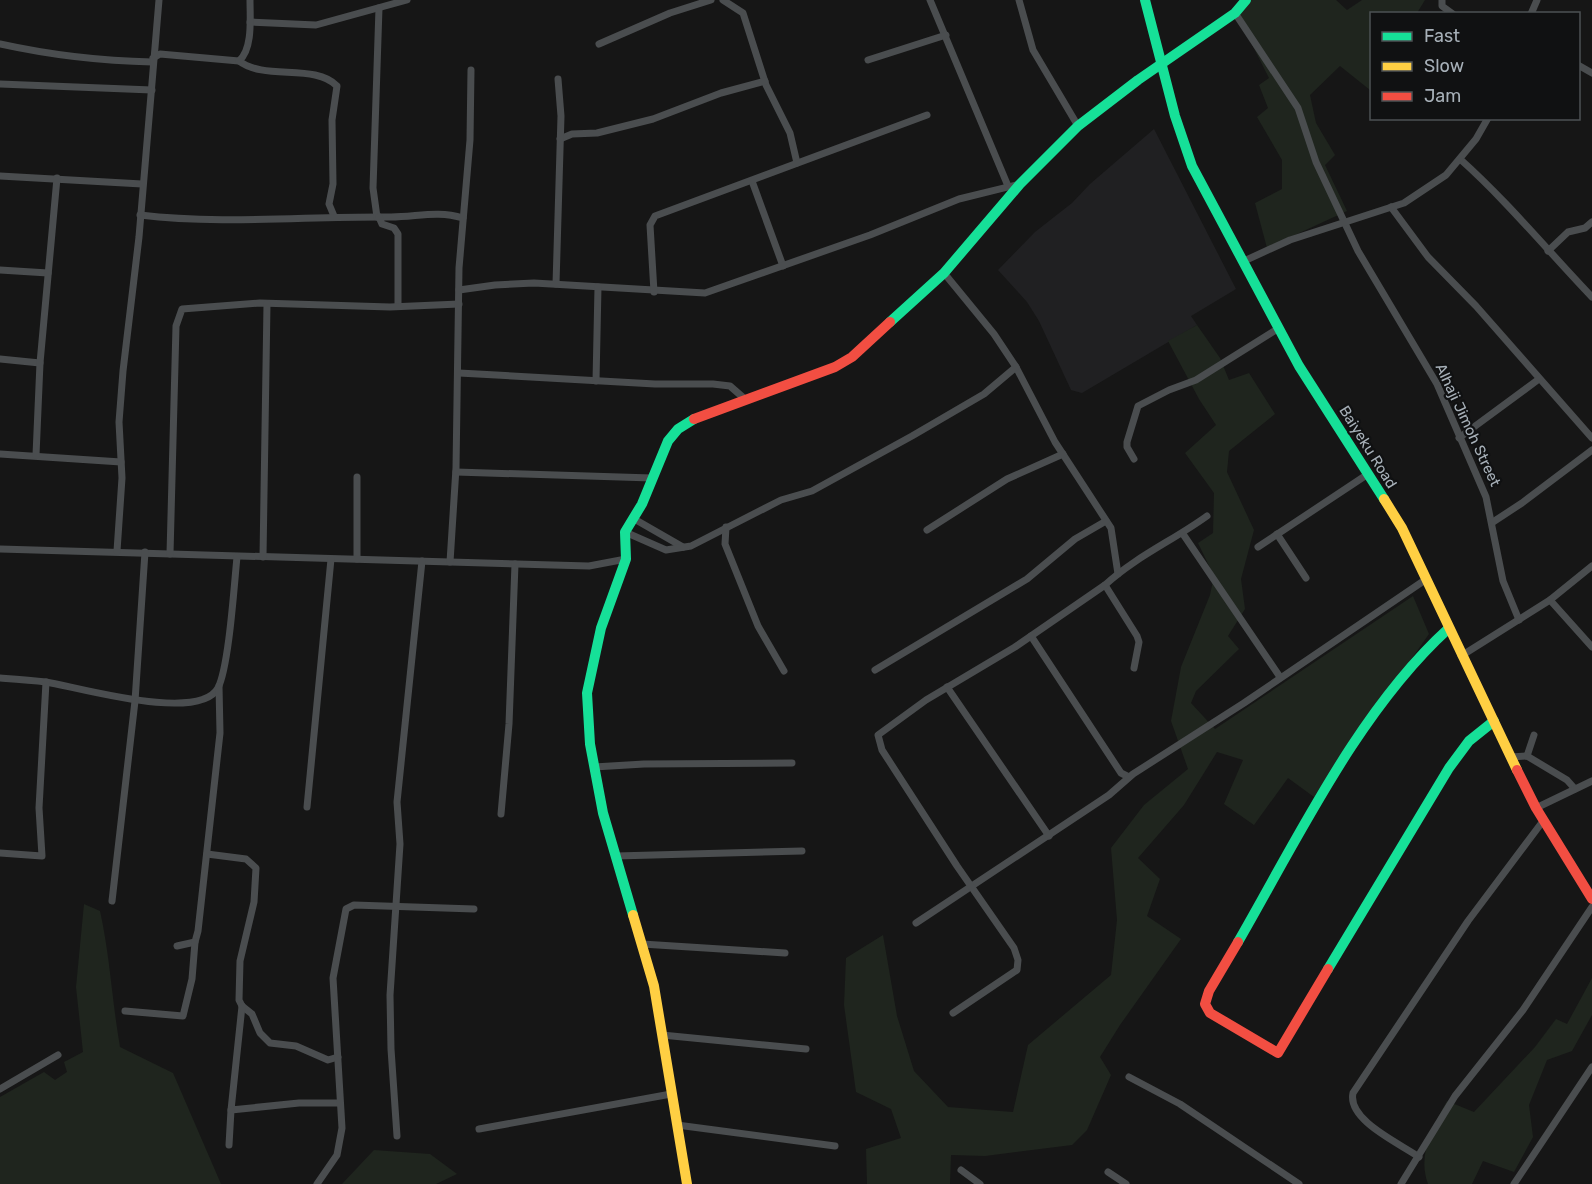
<svg xmlns="http://www.w3.org/2000/svg" width="1592" height="1184" font-family="Rubik,sans-serif">
<rect width="100%" height="100%" fill="#161616"/>
<polygon fill="#202022" points="1154,129 1236,289 1191,316 1197,325 1082,393 1071,390 1039,321 1027,302 998,270 1035,232 1072,203 1090,184"/>
<g fill="#1f251e">
<polygon points="1249,0 1336,0 1347,10 1362,0 1425,0 1417,13 1372,14 1371,89 1370,90 1340,66 1310,95 1316,123 1335,155 1325,165 1347,211 1267,248 1255,203 1282,189 1282,160 1257,117 1268,108 1259,85 1269,78 1235,11"/>
<polygon points="1197,325 1220,358 1229,380 1249,373 1275,414 1229,451 1227,472 1254,530 1241,579 1245,609 1228,636 1239,649 1196,691 1191,703 1215,729 1413,596 1429,634 1314,797 1288,778 1254,825 1224,804 1243,760 1217,752 1184,805 1138,858 1160,879 1147,916 1181,939 1120,1025 1100,1057 1111,1075 1087,1130 1072,1145 985,1156 951,1155 950,1184 867,1184 866,1149 901,1138 891,1109 856,1092 844,1005 846,958 883,935 897,1016 914,1071 948,1107 1013,1112 1028,1045 1111,975 1117,920 1111,848 1144,805 1188,769 1171,721 1181,667 1210,595 1214,576 1198,543 1213,533 1214,493 1185,453 1216,425 1199,399 1168,341"/>
<path d="M84 904 100 911C110 956 112 1001 120 1047L173 1073 221 1184H0V1097L44 1072 55 1080 67 1072 64 1062 83 1052 76 987Z"/>
<path d="M1592 978V1015L1572 1051 1547 1060 1529 1105 1533 1137 1514 1172 1483 1161 1472 1184H1428C1417 1155 1433 1126 1447 1101L1474 1112 1535 1047 1556 1019 1567 1024Z"/>
<polygon points="374,1150 430,1154 457,1174 436,1184 342,1184"/>
</g>
<g fill="none" stroke-linecap="round" stroke-linejoin="round">
<g stroke="#4a4d4f" stroke-width="7">
<polyline points="723,0 743,13 766,85 790,133 797,163"/>
<polyline points="930,0 1008,186"/>
<polyline points="1019,0 1033,50 1078,126"/>
<polyline points="1442,0 1442,6 1453,14"/>
<polyline points="1235,13 1298,108 1316,162 1358,251 1437,384 1486,497 1503,581 1519,620"/>
<polyline points="1531,14 1537,0"/>
<polyline points="250,22 316,25 407,0"/>
<path d="M0 44C50 55 101 61 152 62"/>
<polyline points="599,44 670,13 711,0"/>
<path d="M153 58 160 54 239 61C253 49 250 18 250 0"/>
<polyline points="868,60 946,35"/>
<path d="M239 61C265 81 315 63 337 86L332 120 333 184 329 204 334 216"/>
<polyline points="1578,65 1592,73"/>
<polyline points="0,84 152,90"/>
<polyline points="560,139 572,134 597,133 653,119 721,93 765,81"/>
<path d="M1460 159C1507 201 1548 251 1592 297"/>
<polyline points="0,176 142,184"/>
<polyline points="752,181 783,266"/>
<polyline points="1391,207 1428,257 1476,306 1592,438"/>
<path d="M140 215C223 225 308 216 391 217 417 217 437 210 463 218"/>
<polyline points="377,217 373,188 379,8"/>
<polyline points="379,217 382,224 394,228 398,234 398,306"/>
<polyline points="1548,251 1568,232 1585,228 1592,222"/>
<polyline points="1244,261 1290,240 1404,203 1446,175 1476,139 1488,118"/>
<polyline points="0,270 48,273"/>
<polyline points="944,273 994,334 1016,367 1055,442 1111,528 1118,574"/>
<polyline points="556,284 561,116 558,79"/>
<polyline points="459,290 495,285 534,283 705,293 870,235 959,199 1020,184"/>
<polyline points="654,292 650,225 655,216 927,115"/>
<polyline points="0,359 40,363"/>
<polyline points="459,373 655,384 713,384 730,386 746,400"/>
<polyline points="596,381 598,287"/>
<polyline points="1459,438 1539,379"/>
<polyline points="0,454 121,462"/>
<polyline points="36,455 40,363 57,178"/>
<polyline points="1134,459 1127,447 1127,442 1138,406 1169,390 1196,380 1279,328"/>
<polyline points="456,472 652,478"/>
<polyline points="357,477 357,559"/>
<polyline points="636,520 683,547"/>
<polyline points="1493,522 1522,503 1592,450"/>
<polyline points="726,527 725,544 758,626 784,671"/>
<polyline points="927,530 1007,479 1063,454"/>
<polyline points="625,532 666,550 691,546 781,500 812,491 912,436 984,394 1016,367"/>
<polyline points="1183,534 1280,677"/>
<polyline points="1277,534 1306,578"/>
<polyline points="1258,547 1368,474"/>
<polyline points="0,549 589,566 626,559"/>
<polyline points="117,551 122,478 119,422 123,371 139,237 159,0"/>
<polyline points="170,554 176,326 182,309 260,303 390,307 459,304"/>
<polyline points="263,557 267,304"/>
<polyline points="450,562 456,468 459,268 470,140 471,70"/>
<polyline points="1105,585 1137,636 1139,642 1134,668"/>
<polyline points="1550,600 1592,647"/>
<polyline points="1031,636 1121,773 1129,777"/>
<polyline points="1461,656 1550,600 1592,566"/>
<polyline points="875,670 1027,579 1075,539 1106,521"/>
<path d="M0 678C15 679 31 680 46 682 77 687 199 723 218 688 229 666 234 586 237 557"/>
<polyline points="947,687 1049,836"/>
<polyline points="1527,756 1534,735"/>
<polyline points="1511,757 1527,756 1567,780 1575,789"/>
<polyline points="594,767 644,764 792,763"/>
<polyline points="307,807 331,559"/>
<polyline points="1536,808 1592,781"/>
<polyline points="501,814 509,724 515,564"/>
<polyline points="0,853 42,856 39,808 46,682"/>
<polyline points="207,854 246,859 256,868 254,902 240,961 239,1000 242,1006 252,1014 260,1033 270,1043 296,1046 328,1060 338,1057"/>
<polyline points="616,856 802,851"/>
<polyline points="112,901 135,701 145,552"/>
<polyline points="916,923 1109,795 1133,774 1244,703 1425,580"/>
<polyline points="642,944 785,953"/>
<polyline points="177,946 195,942 198,931 220,733 219,686"/>
<polyline points="242,1006 231,1110 299,1103 339,1103"/>
<polyline points="125,1011 183,1016 192,979 195,942"/>
<path d="M953 1013 1017 970 1018 960 1014 948 957 866 882 750 878 735 926 700 1015 647 1105 585C1135 557 1174 540 1207 516"/>
<polyline points="662,1035 806,1049"/>
<polyline points="1129,1077 1180,1104 1299,1184"/>
<polyline points="0,1089 58,1055"/>
<polyline points="677,1125 835,1146"/>
<polyline points="479,1129 671,1094"/>
<polyline points="397,1136 391,1049 390,995 400,844 397,802 422,561"/>
<polyline points="229,1145 231,1110"/>
<path d="M1419 1157C1399 1143 1347 1120 1353 1093L1468 921 1543 821"/>
<polyline points="961,1170 980,1184"/>
<polyline points="1108,1172 1126,1184"/>
<polyline points="317,1184 337,1155 342,1128 333,978 346,909 354,905 474,909"/>
<polyline points="1401,1184 1455,1096 1523,1010 1592,907"/>
<polyline points="1514,1184 1592,1067"/>
</g>
<g stroke="#16e098" stroke-width="10">
<polyline points="1145,0 1175,116 1192,166 1299,366 1384,499"/>
<polyline points="890,322 944,273 1020,184 1078,126 1138,80 1235,13 1246,0"/>
<polyline points="633,915 603,813 590,744 587,693 601,628 626,559 625,532 642,504 668,441 678,429 694,419"/>
<path d="M1238 942C1298 838 1359 710 1448 629"/>
<polyline points="1328,969 1449,768 1469,741 1494,721"/>
</g>
<g stroke="#ffcf43" stroke-width="10">
<polyline points="1384,499 1402,528 1517,770"/>
<polyline points="633,915 654,986 687,1184"/>
</g>
<g stroke="#f24e42" stroke-width="10">
<polyline points="694,419 835,367 852,357 890,322"/>
<polyline points="1517,770 1536,808 1592,899"/>
<polyline points="1238,942 1209,991 1205,1004 1210,1013 1278,1053 1328,969"/>
</g>
</g>
<g text-anchor="middle" dominant-baseline="central" stroke-width="4.5" stroke-linejoin="round" paint-order="stroke">
<g font-size="15" fill="#a7b0b8" stroke="#101112">
<text transform="translate(1468 425) rotate(65)">Alhaji Jimoh Street</text>
<text transform="translate(1368 447) rotate(58)">Baiyeku Road</text>
</g>
</g>
<rect x="1370" y="12" width="210" height="108" fill="#101112" stroke="#4c5154" stroke-width="1.5"/>
<rect x="1382" y="32" width="30" height="9" fill="#16e098" stroke="#4c5154" stroke-width="1.5"/>
<text x="1424" y="42" font-size="18" fill="#a7b0b8">Fast</text>
<rect x="1382" y="62" width="30" height="9" fill="#ffcf43" stroke="#4c5154" stroke-width="1.5"/>
<text x="1424" y="72" font-size="18" fill="#a7b0b8">Slow</text>
<rect x="1382" y="92" width="30" height="9" fill="#f24e42" stroke="#4c5154" stroke-width="1.5"/>
<text x="1424" y="102" font-size="18" fill="#a7b0b8">Jam</text>
</svg>
